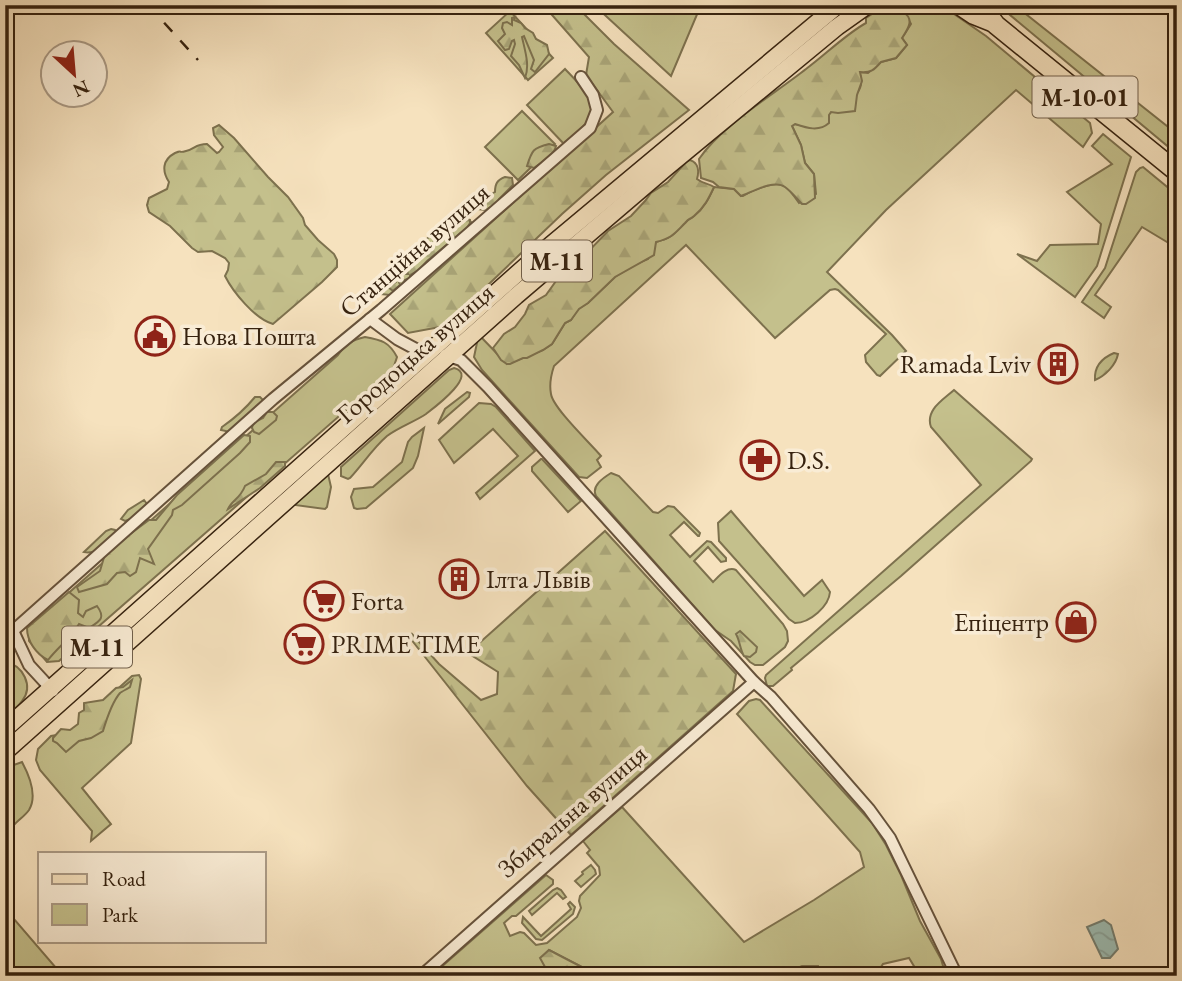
<svg xmlns="http://www.w3.org/2000/svg" width="1182" height="981" font-family="'EB Garamond',serif">
<defs>
<pattern id="forest-firs" width="22" height="20" patternUnits="userSpaceOnUse" patternTransform="scale(1.75)"><rect width="22" height="20" fill="#c4c08c"/><path d="M5 1l3.5 6h-7zM16 11l3.5 6h-7z" fill="#a9a578"/></pattern>
<pattern id="water-waves" width="16" height="10" patternUnits="userSpaceOnUse" patternTransform="scale(1.75)"><rect width="16" height="10" fill="#9dbdb4"/><path d="M0 5q4-4 8 0t8 0" fill="none" stroke="#88a29a"/></pattern>
</defs>
<rect width="100%" height="100%" fill="#f6e2be"/>
<filter id="stains"><feTurbulence type="fractalNoise" baseFrequency=".00286" numOctaves="4"/><feColorMatrix values="0 0 0 0 .2 0 0 0 0 .09 0 0 0 0 .02 0 0 0 .5 -.17"/></filter>
<radialGradient id="worn" r=".72"><stop offset=".6" stop-color="#630" stop-opacity="0"/><stop offset="1" stop-color="#630" stop-opacity=".3"/></radialGradient>
<g fill="#c4c08c" stroke="#7d714e" stroke-width="2">
<polygon points="594,5 701,5 671,76"/>
<path d="M907 5 935 7 951 12 986 36 1090 123 1092 133 1083 147 1016 90 886 210 827 272 892 335 906 351 880 376 877 375 866 362 865 355 886 334 838 290 835 289 830 290 775 338 686 245 554 366C551 375 549 384 551 394 553 408 590 443 601 456L597 460 601 467 587 478 579 477 482 370 474 357 478 338 480 336 507 364 543 350 552 344 565 323 571 320 578 309 588 303 615 277 636 264 648 259 656 242C672 238 674 234 685 223 690 217 688 221 694 216 704 208 709 198 714 187L734 189 741 196H743C751 191 774 181 783 185 789 188 795 197 799 203L816 194 814 174 805 163 801 145 792 126 795 124 812 128C820 122 827 115 834 110 848 101 868 92 859 72L868 73 881 62 896 58 907 45 902 38 911 24 905 13Z"/>
<polygon points="998,5 1018,5 1017,7 1177,134 1177,154"/>
<polygon points="510,11 553,58 528,80 486,33"/>
<path d="M565 69C578 83 602 103 586 123 580 131 571 137 564 144L527 105Z"/>
<polygon points="522,111 555,144 518,180 485,147"/>
<polygon points="1103,134 1131,157 1097,266 1075,297 1017,254 1037,261 1050,245 1098,244 1101,224 1067,192 1112,164 1092,146"/>
<polygon points="1143,167 1177,195 1177,248 1142,227 1095,295 1111,307 1104,318 1082,302 1105,268 1136,172 1140,168"/>
<polygon points="458,213 463,214 473,224 390,295 381,294 373,286 453,216"/>
<path d="M365 337C382 340 389 342 397 357L393 369 59 661 47 662 29 641V628L338 355C346 344 352 340 365 337Z"/>
<path d="M454 368C479 374 435 407 426 414 414 422 399 427 387 436 373 448 363 464 350 478L348 479 341 476V467L449 370Z"/>
<path d="M954 390 1032 459 1031 461 901 576 791 668 792 670 773 686H767L765 678 766 675 981 485 931 427C925 410 943 400 954 390Z"/>
<polygon points="467,392 470,393 469,397 438,424 445,409"/>
<polygon points="479,403 491,404 496,407 535,451 480,499 476,493 518,456 493,429 454,463 439,440"/>
<polygon points="424,428 418,456 413,468 366,508 357,509 354,508 351,497 354,489 373,487 402,462 408,442 412,437"/>
<polygon points="541,459 542,459 581,501 568,512 532,471 532,467"/>
<path d="M611 473 619 476 653 512 658 513 668 506 674 507 700 533 699 536H698L684 522 670 535 690 557 707 541 711 542 726 558V561L721 562 708 547 694 561 713 582C719 576 727 566 736 570L783 624 787 631 788 641 785 647 768 661 763 665H755L750 662 731 641 715 630 596 496C591 486 603 478 611 473Z"/>
<polygon points="328,474 331,487 327,507 325,509 295,505 296,502"/>
<path d="M731 511 804 596 822 580 830 592C829 606 810 623 795 623L789 619 719 541 718 523Z"/>
<path d="M5 662C23 665 34 686 22 701 18 707 11 712 5 717Z"/>
<polygon points="139,675 141,679 131,743 82,788 111,824 91,841 92,831 40,770 36,760 38,749 51,736 69,733 132,676"/>
<polygon points="756,699 760,700 872,823 886,845 901,875 920,921 941,959 946,976 920,976 909,958 883,964 875,976 820,976 818,966 802,966 779,976 745,976 731,973 730,976 599,976 549,950 541,958 550,976 431,976 546,875 553,880 553,884 516,916 512,916 504,923 510,936 520,932 524,933 536,945 547,943 577,917 581,908 579,901 580,896 600,875 599,867 587,853 590,850 583,841 622,807 744,942 814,900 864,867 860,852 737,714 749,701"/>
<path d="M22 762C29 775 38 795 29 810 25 816 18 820 13 826 10 831 10 835 5 840V771L11 766Z"/>
<polygon points="591,865 595,870 596,874 581,887 575,881 583,874 582,872"/>
<polygon points="557,888 561,890 566,897 563,899 557,893 532,915 529,911 553,890"/>
<polygon points="570,902 575,907 573,914 542,940 536,939 522,923 523,917 541,936 571,909 568,904"/>
<polygon points="5,908 7,911 63,976 5,976"/>
</g>
<g fill="url(#forest-firs)" stroke="#7d714e" stroke-width="2">
<polygon points="547,5 575,5 614,44 689,110 606,175 562,214 445,326 408,333 390,314 613,112 586,75 589,57 545,7"/>
<path d="M892 7C895 9 899 9 903 12 915 19 908 29 902 38L907 45 896 58 881 62C874 70 871 73 860 72L862 81 857 95 855 111 838 113 831 112 829 115V123C819 132 807 128 795 124L792 126 801 145 805 163 814 174 815 198 806 204H802C797 199 792 192 785 187 774 179 752 192 741 196L734 189 719 187 713 182 701 178 699 159C722 125 773 95 806 69 825 55 846 34 866 23V18L878 10Z"/>
<path d="M515 17 514 20 521 23 525 28 533 33 536 39 547 45 549 54 535 72 531 69 534 60 524 36 522 37C525 51 530 65 525 78L519 65 511 56 515 44 514 40 512 41 509 49 505 50 498 41 505 34 502 28 503 23 507 22 512 25V18Z"/>
<path d="M219 125 234 138 268 177 288 197 303 218 305 225 318 240 334 254 337 260V267L322 282 273 324C255 319 233 292 225 276L228 270 229 263 225 258 212 251 198 252 192 248 170 226 149 212 147 205 149 198 167 189 169 182C162 171 162 160 175 153 185 149 176 154 186 151 195 149 195 144 207 144L217 153 219 152 223 147 214 135 213 128Z"/>
<path d="M549 144 556 146C554 156 542 162 534 168L527 166C532 150 533 148 549 144Z"/>
<path d="M690 160C699 163 699 172 697 179 703 184 708 183 714 187 709 198 704 208 694 216 688 221 690 217 685 223 674 234 672 238 656 242L654 255 615 277 588 303 579 309 571 320 565 323 552 344 543 350 527 358H523L510 364H507L501 360 493 348 504 334 515 327 525 314 529 305 546 295 561 274 567 271 582 258 608 231 631 216 645 201 651 193 668 182 687 161Z"/>
<path d="M505 177 512 178 513 185 499 199 497 204 486 210 478 209C477 199 487 197 495 192 495 184 497 180 505 177Z"/>
<path d="M467 219 470 220V223L467 228 427 261 419 270 410 275V278L399 282 400 285 393 291 388 287 396 282V278L400 274H408L406 266C428 253 442 226 467 219Z"/>
<path d="M1114 353 1118 354C1116 365 1105 376 1095 380 1094 366 1102 358 1114 353Z"/>
<path d="M255 397H260L263 400 253 413 230 432 221 430 222 427C235 418 246 408 255 397Z"/>
<polygon points="267,412 273,412 277,416 276,420 259,434 254,432 252,428 253,423 263,418"/>
<polygon points="244,435 250,436 250,442 240,453 182,505 173,510 172,515 148,549 154,564 140,558 136,572 130,576 125,572 117,573 107,584 79,592 77,587 100,571 105,554 110,549 149,520 156,520 177,495"/>
<path d="M276 462H285V466L260 488 228 509C232 500 240 499 245 486L266 474Z"/>
<path d="M144 500 147 504C142 512 135 518 125 521L121 519 128 510Z"/>
<path d="M111 529 115 530 117 533C107 542 98 555 84 552L106 531Z"/>
<polygon points="605,531 736,674 733,691 571,835 527,786 410,638 412,634 439,664 481,700 497,694 498,672 468,653"/>
<path d="M69 592 79 600 78 613 83 617 86 611 97 606C106 618 100 621 89 628L79 624C70 639 59 646 48 660 36 654 27 641 27 628Z"/>
<path d="M740 631 757 647 756 652 750 657 744 656C740 650 740 641 736 634Z"/>
<path d="M132 680 130 687C129 688 121 692 120 693 113 701 106 721 103 731L91 738 79 741 66 752 57 743 53 741V738L61 729 70 730 78 724 79 713 84 710V703L103 700 116 688 123 687Z"/>
<polygon points="549,950 599,976 550,976 540,958"/>
</g>
<polygon fill="url(#water-waves)" stroke="#747f72" stroke-width="2" points="1104,920 1111,925 1118,949 1110,958 1102,958 1087,927"/>
<g fill="none" stroke-linecap="round" stroke-linejoin="round">
<g stroke="#66523b" stroke-width="14">
<g id="minor">
<polyline points="370,319 397,339 425,354 429,354"/>
<polyline points="445,355 461,360 488,387 754,682 771,697 869,809 890,838 957,976"/>
<polyline points="13,631 29,665 53,691"/>
<polyline points="5,638 273,399 381,310 590,128 597,110 593,95 581,77"/>
<polyline points="421,976 754,682"/>
</g>
</g>
<g stroke="#36220f" stroke-width="19">
<g id="primary">
<polyline points="5,729 528,264 838,5"/>
<polyline points="5,752 516,296 666,168 837,27 868,5"/>
</g>
</g>
<g stroke="#36220f" stroke-width="21">
<g id="trunk">
<polyline points="959,5 974,15 994,23"/>
<polyline points="981,5 996,25 1177,172"/>
</g>
</g>
<use href="#minor" stroke="#f9ecd5" stroke-width="10"/>
<use href="#primary" stroke="#f6e2be" stroke-width="16"/>
<use href="#trunk" stroke="#f6e2be" stroke-width="18"/>
<g stroke="#36220f" stroke-width="2.5" stroke-dasharray="12 12" stroke-linecap="butt">
<polyline points="148,5 198,60"/>
<polyline points="231,5 244,19"/>
</g>
</g>
<defs>
<g id="civic-ring" transform="scale(2.0125)"><circle r="9.5" fill="#f9ecd5" stroke="#8f2418" stroke-width="1.5"/><path d="M-.6-6.5H3V-4.5H.6V-3L4-1V1h2V6H-6V1h2V-1L-.6-3ZM-1.2 2.5V6h2.4V2.5Z" fill="#8f2418"/></g>
<g id="building-ring" transform="scale(2.0125)"><circle r="9.5" fill="#f9ecd5" stroke="#8f2418" stroke-width="1.5"/><path d="M-4-6H4V6H1V3H-1V6H-4ZM-2.5-4.3h1.7v1.8h-1.7ZM.8-4.3h1.7v1.8H.8ZM-2.5-1h1.7V.8h-1.7ZM.8-1h1.7V.8H.8Z" fill="#8f2418"/></g>
<g id="pharmacy-ring" transform="scale(2.0125)"><circle r="9.5" fill="#f9ecd5" stroke="#8f2418" stroke-width="1.5"/><path d="M-2-6h4v4h4v4h-4v4h-4v-4h-4v-4h4Z" fill="#8f2418"/></g>
<g id="supermarket-ring" transform="scale(2.0125)"><circle r="9.5" fill="#f9ecd5" stroke="#8f2418" stroke-width="1.5"/><path d="M-6-5.5h2.5l.6 2H6L4.5 2H-2.5L-4.4-4H-6ZM-1.5 3.2a1.3 1.3 0 1 0 .1 0ZM3 3.2a1.3 1.3 0 1 0 .1 0Z" fill="#8f2418"/></g>
<g id="shop-ring" transform="scale(2.0125)"><circle r="9.5" fill="#f9ecd5" stroke="#8f2418" stroke-width="1.5"/><path d="M-5-2.5h2.3a2.7 3.5 0 0 1 5.4 0H5L5.5 6h-11ZM-1.5-2.5h3a1.5 2.3 0 0 0-3 0Z" fill="#8f2418"/></g>
</defs>
<g fill-rule="evenodd">
<use href="#civic-ring" x="155" y="336"/>
<use href="#building-ring" x="1058" y="364"/>
<use href="#pharmacy-ring" x="760" y="460"/>
<use href="#building-ring" x="459" y="579"/>
<use href="#supermarket-ring" x="324" y="601"/>
<use href="#shop-ring" x="1076" y="622"/>
<use href="#supermarket-ring" x="304" y="644"/>
</g>
<g text-anchor="middle" dominant-baseline="central" stroke-width="7" stroke-linejoin="round" paint-order="stroke">
<g fill="#f9ecd5" stroke="#705f4a" stroke-width="2">
<rect x="1032.5" y="76.5" width="105" height="41" rx="5"/>
<rect x="522" y="240.5" width="70" height="41" rx="5"/>
<rect x="62" y="626.5" width="70" height="41" rx="5"/>
</g>
<g font-size="24" font-weight="bold" fill="#36220f">
<text x="1085" y="97">М-10-01</text>
<text x="557" y="261">М-11</text>
<text x="97" y="647">М-11</text>
</g>
<g font-size="26" fill="#36220f" stroke="#f9ecd5">
<text transform="translate(414 250) rotate(-41)">Станційна вулиця</text>
<text transform="translate(415 353) rotate(-41)">Городоцька вулиця</text>
<text transform="translate(572 811) rotate(-41)">Збиральна вулиця</text>
</g>
<g font-size="26" fill="#36220f" stroke="#f9ecd5" text-anchor="start">
<text x="182" y="336">Нова Пошта</text>
<text x="1031" y="364" text-anchor="end">Ramada Lviv</text>
<text x="787" y="460">D.S.</text>
<text x="486" y="579">Ілта Львів</text>
<text x="351" y="601">Forta</text>
<text x="1049" y="622" text-anchor="end">Епіцентр</text>
<text x="331" y="644">PRIME TIME</text>
</g>
</g>
<rect width="1182" height="981" fill="none" stroke="#f6e2be" stroke-width="28"/>
<rect x="7" y="7" width="1168" height="967" fill="none" stroke="#36220f" stroke-width="3.5"/>
<rect x="14" y="14" width="1154" height="953" fill="none" stroke="#36220f" stroke-width="2"/>
<rect x="38" y="852" width="228" height="91" fill="#f9ecd5" stroke="#ab9b86" stroke-width="2"/>
<rect x="52" y="874" width="35" height="10" fill="#f6e2be" stroke="#ab9b86" stroke-width="2"/>
<text x="102" y="886" font-size="21" fill="#36220f">Road</text>
<rect x="52" y="904" width="35" height="21" fill="#c4c08c" stroke="#ab9b86" stroke-width="2"/>
<text x="102" y="922" font-size="21" fill="#36220f">Park</text>
<g transform="translate(74 74) rotate(154)"><circle r="33" fill="#f9ecd5" stroke="#ab9b86" stroke-width="2"/>
<path d="M0-5L12 26L0 18L-12 26Z" fill="#8f2418"/>
<text y="-10" font-size="19" font-weight="bold" text-anchor="middle" fill="#36220f">N</text>
</g>
<rect width="100%" height="100%" filter="url(#stains)"/>
<rect width="100%" height="100%" fill="url(#worn)"/>
</svg>
